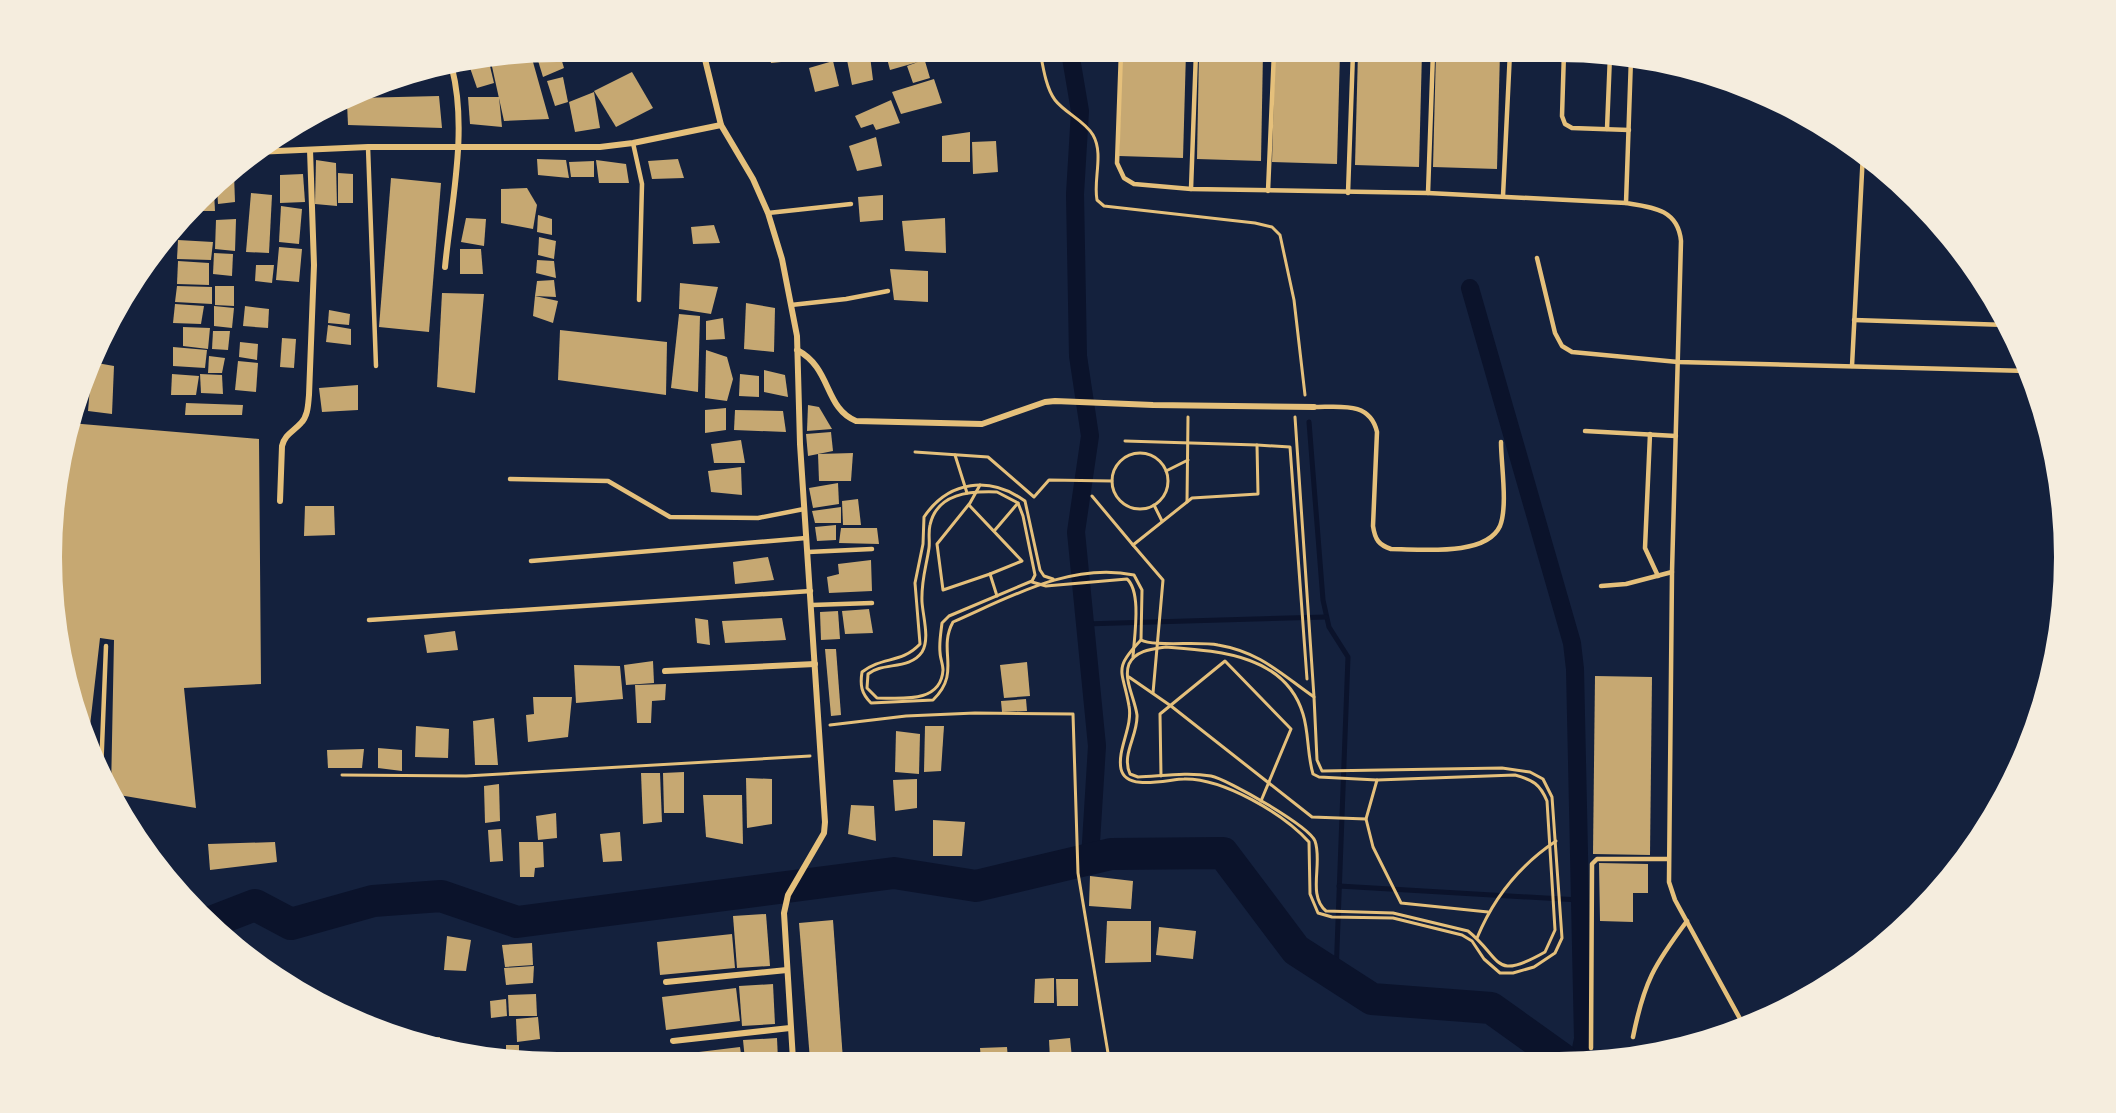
<svg xmlns="http://www.w3.org/2000/svg" width="2116" height="1113" font-family="Raleway,sans-serif">
<rect width="100%" height="100%" fill="#14213d"/>
<g fill="none" stroke-linecap="round" stroke-linejoin="round">
<g stroke="#0b132b" stroke-width="5">
<polyline points="1309,422 1323,600 1329,627 1348,657 1336,975"/>
<polyline points="1084,624 1326,617"/>
<polyline points="1339,886 1579,900"/>
</g>
<g stroke="#0b132b" stroke-width="18">
<polyline points="1070,52 1080,111 1075,194 1078,356 1090,436 1076,532 1097,746 1090,859"/>
<polyline points="1470,288 1572,643 1575,669 1583,1039 1579,1058"/>
</g>
<polyline stroke="#0b132b" stroke-width="32" points="211,922 255,905 291,924 373,901 441,896 517,922 894,873 976,886 1111,854 1223,853 1296,950 1372,999 1491,1008 1561,1058"/>
</g>
<g fill="#c6a872">
<polygon points="559,51 564,68 543,77 536,54"/>
<polygon points="562,51 584,51 585,54 566,62"/>
<polygon points="769,51 789,51 791,61 771,63"/>
<polygon points="885,51 922,51 930,78 913,83 907,66 918,62 890,70"/>
<polygon points="1122,52 1186,52 1183,158 1119,156"/>
<polygon points="1199,52 1263,52 1261,161 1197,159"/>
<polygon points="1275,52 1340,52 1337,164 1272,162"/>
<polygon points="1358,52 1422,52 1419,167 1355,165"/>
<polygon points="1436,52 1500,52 1497,169 1433,167"/>
<polygon points="531,55 549,119 504,121 491,62"/>
<polygon points="870,56 873,80 852,85 847,60"/>
<polygon points="833,61 839,86 815,92 809,68"/>
<polygon points="489,62 494,83 477,88 469,65"/>
<polygon points="632,72 653,108 616,127 594,91"/>
<polygon points="563,77 568,102 555,106 547,81"/>
<polygon points="934,79 942,103 901,114 892,92"/>
<polygon points="594,92 600,128 575,132 569,102"/>
<polygon points="439,96 442,128 348,125 347,103 357,98"/>
<polygon points="468,97 499,97 502,127 470,124"/>
<polygon points="891,100 900,123 876,130 873,124 861,128 855,116"/>
<polygon points="970,132 970,162 942,162 942,136"/>
<polygon points="876,137 882,166 857,171 849,146"/>
<polygon points="996,141 998,172 973,174 972,142"/>
<polygon points="537,159 566,160 569,178 538,175"/>
<polygon points="678,159 684,178 652,179 648,161"/>
<polygon points="316,160 336,163 337,206 315,204"/>
<polygon points="596,160 626,164 629,183 599,183"/>
<polygon points="594,161 594,177 571,177 569,162"/>
<polygon points="338,173 353,174 353,203 338,203"/>
<polygon points="234,174 235,202 218,204 217,189"/>
<polygon points="303,174 305,202 280,203 280,175"/>
<polygon points="391,178 441,183 429,332 379,327"/>
<polygon points="527,188 537,205 533,229 501,223 501,189"/>
<polygon points="214,192 215,211 196,211"/>
<polygon points="251,193 272,195 269,253 246,252"/>
<polygon points="883,195 883,220 860,222 858,197"/>
<polygon points="281,206 302,209 299,244 279,242"/>
<polygon points="538,215 552,219 552,235 537,232"/>
<polygon points="466,218 486,219 484,246 461,242"/>
<polygon points="945,218 946,253 905,251 902,221"/>
<polygon points="236,219 235,251 215,249 216,220"/>
<polygon points="714,225 720,243 693,244 691,227"/>
<polygon points="539,237 556,241 554,259 538,255"/>
<polygon points="178,240 213,242 211,260 177,259"/>
<polygon points="279,247 302,249 299,282 276,280"/>
<polygon points="460,249 481,249 483,274 460,274"/>
<polygon points="214,253 233,254 232,276 213,274"/>
<polygon points="537,260 554,261 556,278 536,273"/>
<polygon points="178,261 209,263 209,285 177,284"/>
<polygon points="256,265 274,265 272,283 255,281"/>
<polygon points="890,269 928,271 928,302 894,300"/>
<polygon points="554,280 556,297 535,296 537,281"/>
<polygon points="680,283 718,287 711,314 679,309"/>
<polygon points="177,286 212,287 212,304 175,302"/>
<polygon points="215,286 234,286 234,306 215,305"/>
<polygon points="442,293 484,294 475,393 437,387"/>
<polygon points="535,296 558,301 553,323 533,316"/>
<polygon points="746,303 775,308 774,352 744,349"/>
<polygon points="175,304 204,306 201,324 173,323"/>
<polygon points="214,306 234,308 232,328 214,326"/>
<polygon points="245,306 269,309 268,328 243,326"/>
<polygon points="329,310 350,314 349,325 328,323"/>
<polygon points="679,314 700,316 698,392 671,388"/>
<polygon points="723,318 725,339 706,340 706,321"/>
<polygon points="328,325 351,329 351,345 326,342"/>
<polygon points="183,327 210,328 208,349 183,346"/>
<polygon points="560,330 667,342 666,395 558,380"/>
<polygon points="213,331 230,331 228,350 212,349"/>
<polygon points="282,338 296,339 294,368 280,367"/>
<polygon points="240,342 258,344 257,360 239,357"/>
<polygon points="173,347 207,350 205,368 173,366"/>
<polygon points="706,350 727,357 733,379 727,401 705,398"/>
<polygon points="209,356 225,358 222,373 208,373"/>
<polygon points="238,361 258,363 256,392 235,390"/>
<polygon points="97,363 114,366 112,414 88,411 91,376"/>
<polygon points="764,370 785,375 788,397 764,392"/>
<polygon points="172,374 199,376 196,395 171,395"/>
<polygon points="200,374 222,375 223,394 201,393"/>
<polygon points="740,374 759,376 759,397 739,396"/>
<polygon points="358,385 358,410 322,412 319,388"/>
<polygon points="186,403 243,405 242,415 185,415"/>
<polygon points="808,405 819,407 832,429 807,431"/>
<polygon points="726,408 726,430 705,433 705,410"/>
<polygon points="735,410 783,411 786,432 734,430"/>
<polygon points="70,423 259,439 261,684 184,688 196,808 113,794 111,791 114,640 100,638 88,743 52,590"/>
<polygon points="831,432 833,451 808,456 806,434"/>
<polygon points="741,440 745,463 714,463 711,444"/>
<polygon points="853,453 851,481 819,481 818,454"/>
<polygon points="741,467 742,495 711,492 708,471"/>
<polygon points="838,483 839,504 813,508 809,488"/>
<polygon points="858,499 861,525 843,525 842,501"/>
<polygon points="305,506 334,506 335,535 304,536"/>
<polygon points="841,507 841,523 815,523 812,511"/>
<polygon points="836,525 836,540 817,541 815,527"/>
<polygon points="841,528 877,528 879,544 839,543"/>
<polygon points="768,557 774,580 735,584 733,562"/>
<polygon points="871,560 872,591 829,593 827,577 839,574 838,564"/>
<polygon points="869,609 873,633 845,634 842,611"/>
<polygon points="838,611 840,639 821,640 820,612"/>
<polygon points="695,618 708,620 710,645 697,643"/>
<polygon points="782,618 786,640 725,643 722,621"/>
<polygon points="455,631 458,650 427,653 424,635"/>
<polygon points="825,649 836,649 841,715 831,716"/>
<polygon points="653,661 654,683 626,685 624,665"/>
<polygon points="1027,662 1030,696 1004,698 1000,665"/>
<polygon points="574,665 620,666 623,699 576,703"/>
<polygon points="1595,676 1652,677 1650,855 1593,854"/>
<polygon points="666,684 665,700 652,701 651,723 637,723 635,685"/>
<polygon points="533,697 572,697 568,737 528,742 526,715 534,714"/>
<polygon points="1026,699 1027,711 1002,712 1001,701"/>
<polygon points="494,718 498,765 475,765 473,721"/>
<polygon points="416,726 449,729 448,758 415,757"/>
<polygon points="925,726 944,726 941,771 924,772"/>
<polygon points="896,731 920,734 919,774 895,772"/>
<polygon points="378,748 402,750 402,771 378,768"/>
<polygon points="364,749 362,768 328,768 327,750"/>
<polygon points="684,772 684,813 664,813 663,773"/>
<polygon points="641,773 660,773 662,822 643,824"/>
<polygon points="746,778 772,779 772,824 747,828"/>
<polygon points="917,779 917,808 895,811 893,780"/>
<polygon points="499,784 500,821 485,823 484,786"/>
<polygon points="703,795 742,795 743,844 706,837"/>
<polygon points="851,805 874,806 876,841 848,834"/>
<polygon points="556,813 557,838 538,840 536,816"/>
<polygon points="933,820 965,822 962,856 933,856"/>
<polygon points="501,829 503,861 490,862 488,830"/>
<polygon points="620,832 622,861 603,862 600,834"/>
<polygon points="275,842 277,862 210,870 208,844"/>
<polygon points="519,842 543,842 544,867 535,868 534,877 520,877"/>
<polygon points="1599,863 1648,864 1648,893 1633,893 1633,922 1600,921"/>
<polygon points="1090,876 1133,881 1131,909 1089,906"/>
<polygon points="766,914 770,966 737,968 733,916"/>
<polygon points="833,920 843,1060 810,1060 799,923"/>
<polygon points="1107,921 1151,921 1151,962 1105,963"/>
<polygon points="1159,927 1196,931 1193,959 1156,955"/>
<polygon points="732,934 735,968 660,975 657,942"/>
<polygon points="447,936 471,940 466,971 444,970"/>
<polygon points="532,943 533,965 505,967 502,945"/>
<polygon points="534,966 533,983 506,985 504,968"/>
<polygon points="1054,978 1054,1003 1034,1003 1035,979"/>
<polygon points="1056,979 1078,979 1078,1006 1057,1006"/>
<polygon points="773,984 775,1024 742,1026 739,986"/>
<polygon points="736,988 740,1021 666,1030 662,997"/>
<polygon points="536,994 537,1016 509,1016 508,995"/>
<polygon points="506,999 507,1016 491,1018 490,1001"/>
<polygon points="538,1017 540,1039 517,1042 516,1019"/>
<polygon points="440,1037 440,1047 407,1038"/>
<polygon points="777,1038 778,1060 745,1060 743,1040"/>
<polygon points="1070,1038 1072,1058 1050,1059 1049,1040"/>
<rect x="506" y="1045" width="13" height="13"/>
<polygon points="740,1047 742,1060 667,1061 666,1056"/>
<polygon points="1007,1047 1008,1059 981,1060 980,1048"/>
<rect x="528" y="1057" width="28" height="4"/>
</g>
<g fill="none" stroke-linecap="round" stroke-linejoin="round">
<g stroke="#e5c07b" stroke-width="3">
<path d="M1040 51C1043 67 1046 88 1055 100 1065 113 1085 121 1093 135 1104 154 1093 180 1097 200L1104 206 1255 223 1272 227 1280 235 1294 300 1305 395"/>
<polyline points="1295,417 1314,697"/>
<polyline points="1257,445 1290,447 1307,679"/>
<polyline points="915,452 988,457 1034,497 1049,480 1112,481"/>
<circle cx="1140" cy="481" r="28"/>
<polyline points="955,455 967,493"/>
<polyline points="1166,471 1188,460"/>
<polyline points="980,485 970,503 937,544 943,590 990,574 997,596"/>
<path d="M997 492 1018 503 1023 516 1035 575 1032 581 949 616 942 623C941 632 939 642 940 652 940 658 943 664 943 670 941 704 900 698 877 698L867 688 868 674C882 662 910 670 922 652 930 639 923 617 922 602 921 581 926 568 929 548 930 541 928 533 930 525 937 493 970 491 997 492Z"/>
<polyline points="1092,496 1133,545 1192,498 1258,494 1257,445 1125,441"/>
<polyline points="1187,502 1188,417"/>
<polyline points="969,505 1022,561 990,574"/>
<polyline points="1154,505 1162,521"/>
<polyline points="995,530 1018,503"/>
<polyline points="1133,545 1163,580 1153,693"/>
<path d="M1053 579 1044 576 1040 570 1025 501C990 476 949 480 924 517L923 544 915 583 920 644C901 664 883 656 862 672 860 685 861 693 871 703L933 700C962 672 937 651 953 622 1010 597 1071 562 1134 575L1142 590 1141 640"/>
<path d="M1032 582 1046 586 1127 579C1142 592 1134 638 1133 657"/>
<path d="M1141 640C1153 647 1200 641 1218 645 1260 652 1281 674 1314 697L1317 760 1322 771 1502 768 1530 772 1543 779 1552 797 1562 938 1555 953 1534 967 1513 973H1500L1484 959 1472 941 1462 935 1393 918 1332 917 1318 913 1310 894 1309 842C1284 814 1223 778 1184 779 1169 779 1126 792 1121 769 1117 749 1133 727 1129 706 1123 670 1112 670 1141 640Z"/>
<path d="M1166 647C1217 651 1285 654 1303 714 1309 733 1307 754 1313 774L1319 777 1377 780 1515 775C1533 780 1540 784 1547 801L1555 930 1545 952C1492 982 1503 959 1468 931L1393 913 1326 911C1307 895 1323 863 1315 841 1309 826 1227 779 1211 776 1187 772 1162 776 1138 777L1130 774C1121 754 1138 736 1137 715 1135 699 1123 679 1129 664 1136 650 1153 649 1166 647Z"/>
<polyline points="1129,677 1171,706 1312,817 1366,819"/>
<polyline points="830,725 906,716 975,713 1073,714 1078,873 1109,1059"/>
<polyline points="342,775 466,776 810,756"/>
<polyline points="1161,776 1160,714 1225,661 1291,729 1261,801"/>
<polyline points="1377,780 1366,819 1373,847 1401,903 1488,912"/>
<path d="M1477 938C1493 899 1520 865 1556 841"/>
</g>
<g stroke="#e5c07b" stroke-width="4.5">
<polyline points="1121,52 1117,163 1124,178 1134,184 1191,189 1428,193 1626,203"/>
<polyline points="1564,52 1562,116 1565,124 1572,128 1629,130"/>
<path d="M1631 58 1626 203C1652 207 1678 209 1681 241L1672 572 1669 882 1675 900 1744 1026"/>
<polyline points="1607,129 1610,55"/>
<polyline points="633,143 642,184 639,300"/>
<polyline points="368,147 376,366"/>
<polyline points="1191,189 1196,52"/>
<polyline points="1268,191 1274,52"/>
<polyline points="1348,193 1353,52"/>
<polyline points="1428,193 1433,52"/>
<polyline points="1503,196 1510,52"/>
<polyline points="768,213 851,204"/>
<polyline points="1537,258 1555,333 1562,346 1572,352 1678,362 2028,371"/>
<polyline points="791,305 846,299 888,291"/>
<polyline points="1854,320 2007,325"/>
<polyline points="1852,366 1863,153"/>
<path d="M1314 407C1340 407 1370 401 1377 432L1373 526C1375 540 1379 545 1391 549 1420 549 1486 557 1500 526 1508 506 1501 464 1501 442"/>
<polyline points="1585,431 1676,436"/>
<polyline points="1650,434 1645,548 1658,576"/>
<polyline points="510,479 608,481 670,517 758,518 804,509"/>
<polyline points="808,552 872,549"/>
<polyline points="531,561 806,538"/>
<polyline points="1601,586 1626,584 1672,572"/>
<polyline points="812,605 872,603"/>
<polyline points="369,620 811,591"/>
<polyline points="101,772 106,646"/>
<path d="M1633 1037C1644 982 1654 965 1687 921"/>
<polyline points="1591,1048 1592,864 1597,859 1668,859"/>
</g>
<g stroke="#e5c07b" stroke-width="6">
<polyline points="674,51 686,59 704,58"/>
<polyline points="703,51 721,125 753,179 768,213 782,259 797,336 800,444 825,822 824,833 788,895 784,913 793,1060"/>
<polyline points="593,56 612,51"/>
<polyline points="255,152 368,147 600,147 633,143 721,125"/>
<path d="M445 267C451 204 468 131 452 68"/>
<path d="M797 350C832 368 824 408 856 421L982 424 1045 402 1055 401 1153 405 1314 407"/>
<path d="M280 501 282 446C285 434 293 432 301 423 308 416 308 405 309 395L314 265 310 150"/>
<polyline points="665,671 815,664"/>
<polyline points="666,982 787,970"/>
<polyline points="673,1041 790,1028"/>
</g>
</g>
<path d="M0 0H2116V1113H0ZM557 62H1559A495 495 0 0 1 2054 557V557A495 495 0 0 1 1559 1052H557A495 495 0 0 1 62 557V557A495 495 0 0 1 557 62Z" fill="#f5edde" fill-rule="evenodd"/>
</svg>
